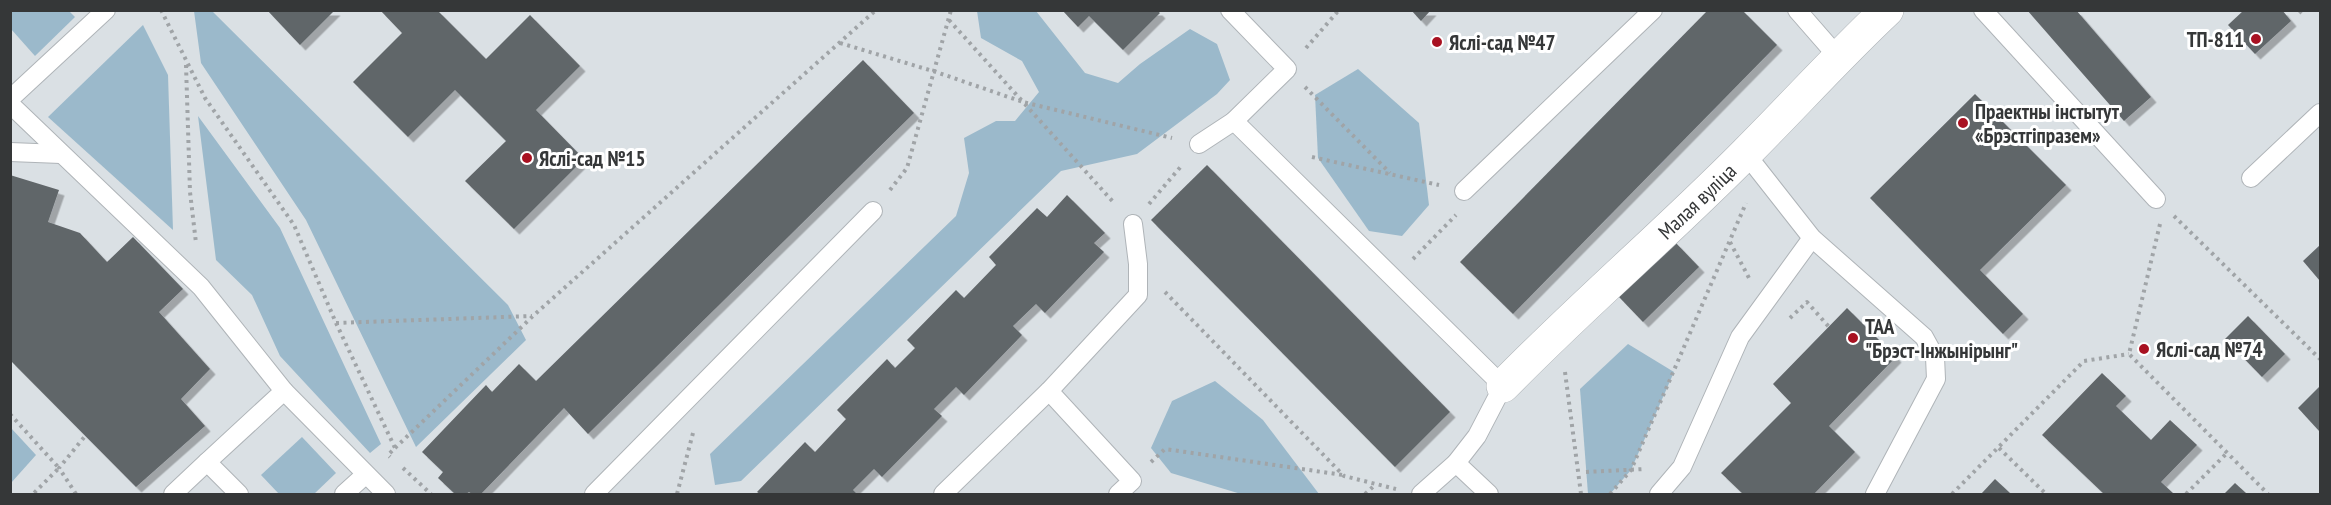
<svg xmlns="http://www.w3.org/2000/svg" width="2331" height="505" font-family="'PT Sans Narrow',sans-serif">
<defs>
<filter id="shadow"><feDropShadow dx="5.5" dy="5.5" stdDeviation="0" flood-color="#0004"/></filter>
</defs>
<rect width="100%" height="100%" fill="#dae0e4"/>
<g fill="#9bb9cb">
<polygon points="11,10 69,11 75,17 35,56 11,29"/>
<polygon points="194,11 212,11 508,305 526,340 416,447 306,220 201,63"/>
<polygon points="977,11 1036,11 1085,73 1118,83 1140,64 1190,29 1217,44 1230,80 1217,94 1137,154 1061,171 741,481 715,485 710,454 956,216 969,173 964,138 996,121 1015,121 1039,92 1022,61 981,38"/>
<polygon points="143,25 168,75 173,230 48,117"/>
<polygon points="1358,69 1419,123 1429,205 1402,236 1369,231 1318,158 1315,95"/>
<polygon points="198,116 280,228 381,444 370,453 280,356 252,295 216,260"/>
<polygon points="1628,344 1674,372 1631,470 1610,494 1588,494 1580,389"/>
<polygon points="1215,381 1263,420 1319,494 1241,494 1171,473 1151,448 1172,401"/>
<polygon points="11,428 36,455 11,483"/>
<polygon points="302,437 336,473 314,494 279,494 261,475"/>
</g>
<g fill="#616669" filter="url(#shadow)">
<polygon points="267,10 335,10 300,45"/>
<polygon points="380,10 437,10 486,59 530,15 580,66 536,110 584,159 514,229 465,181 506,141 455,90 408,137 353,82 402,33"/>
<polygon points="1062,10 1157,10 1160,13 1123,50 1089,16 1078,27"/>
<polygon points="1411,10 1431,10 1421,21"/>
<polygon points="1708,10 1742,10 1777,45 1513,314 1460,262"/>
<polygon points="2027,10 2076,10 2151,97 2124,121"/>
<polygon points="2244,10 2282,10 2291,21 2255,54 2228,25"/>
<polygon points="863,60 914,113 588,434 564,408 481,494 472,494 469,492 466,494 455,494 438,478 443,472 422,452 486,385 492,392 519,364 536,381"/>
<polygon points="1975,94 2066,185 1980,270 2023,314 2003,334 1870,198"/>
<polygon points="1207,165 1450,412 1395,467 1151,220"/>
<polygon points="10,175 59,190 48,222 80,233 107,262 133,237 183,289 159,312 210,369 181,399 205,426 136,487 10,360"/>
<polygon points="1067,195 1105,233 1094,243 1104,252 1045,313 1036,304 1013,326 1022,335 964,395 956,387 934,409 942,416 882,477 874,469 853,490 857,494 760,494 757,492 805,442 815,452 846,419 837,410 887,359 895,368 915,348 907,340 956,290 964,298 996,265 989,257 1037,208 1047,217"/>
<polygon points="1675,242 1699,267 1643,322 1619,297"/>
<polygon points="2320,245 2320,281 2303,261"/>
<polygon points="1847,308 1896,357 1829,426 1855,452 1814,494 1743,494 1721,473 1791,403 1773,384"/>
<polygon points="2248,316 2285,354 2262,377 2225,339"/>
<polygon points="2102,373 2126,396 2116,406 2151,440 2170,420 2197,445 2161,482 2174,494 2104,494 2042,435"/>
<polygon points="2320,386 2320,432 2298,408"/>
<polygon points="1995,479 2011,494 1981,494"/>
<polygon points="2235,483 2247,494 2224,494"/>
</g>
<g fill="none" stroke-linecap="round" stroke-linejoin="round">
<g stroke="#afb4b8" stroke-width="20">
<g id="service">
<polyline points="1230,10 1287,69 1234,121"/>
<polyline points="1797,10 1838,57"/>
<polyline points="1983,10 2156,199"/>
<polyline points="10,99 106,10"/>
<polyline points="10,104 201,287 284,391 207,462"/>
<polyline points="1199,144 1234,121 1503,386 1477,436 1456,463"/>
<polyline points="10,152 61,154"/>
<polyline points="1746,154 1812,238 1924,337 1935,357 1936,379 1875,494"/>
<polyline points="2251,178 2320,113"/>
<polyline points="1464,191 1653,10"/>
<polyline points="284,391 386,494"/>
<polyline points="173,494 207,462 239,494"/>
<polyline points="344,494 365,475"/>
<polyline points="594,494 873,211"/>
<polyline points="943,494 1049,391"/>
<polyline points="1118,494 1132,481 1049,391 1138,295 1138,264 1133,224"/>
<polyline points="1421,494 1456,463 1489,494"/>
<polyline points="1659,494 1682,467 1740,337 1812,238"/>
</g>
</g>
<g stroke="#afb4b8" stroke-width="34">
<g id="minor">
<path id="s1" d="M1503 386C1582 305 1667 233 1746 153 1793 106 1838 56 1887 10"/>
</g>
</g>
<g stroke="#a0a4a7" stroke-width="4" stroke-dasharray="3 4.5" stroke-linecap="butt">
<polyline points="161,10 205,98 294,225 336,323 395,448 388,455 390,457"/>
<polyline points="2299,13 2302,10"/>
<polyline points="949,20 1023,102 1172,138"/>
<polyline points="840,43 936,72 1023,102 1115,204"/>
<polyline points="1306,48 1339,10"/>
<polyline points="186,65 190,192 196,243"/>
<polyline points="1305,87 1390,173"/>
<polyline points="1312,157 1439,185"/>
<polyline points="890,190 907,168 951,10"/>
<polyline points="1149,204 1183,164"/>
<polyline points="2174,216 2320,359"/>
<polyline points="2160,224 2129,354 2268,494"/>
<polyline points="1730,242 1749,278"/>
<polyline points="1413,259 1456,215"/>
<polyline points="1165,292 1344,476 1396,489"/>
<polyline points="1790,318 1807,302 1829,327"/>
<polyline points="336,323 532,316"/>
<polyline points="1565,372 1581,494"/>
<polyline points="10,414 59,468 33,494"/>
<polyline points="395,448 533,316 876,10"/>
<polyline points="1999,448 2046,494"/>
<polyline points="1151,462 1165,449 1343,475"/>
<polyline points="403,468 431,494"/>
<polyline points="1586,472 1645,469"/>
<polyline points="76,494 59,468 86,435"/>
<polyline points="677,494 693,433"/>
<polyline points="1365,494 1376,484"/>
<polyline points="1610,494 1631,470 1746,203"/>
<polyline points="1952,494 2084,361 2129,354"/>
<polyline points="2186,494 2227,453"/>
</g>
<use href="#service" stroke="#fff" stroke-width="18"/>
<use href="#minor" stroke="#fff" stroke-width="33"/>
</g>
<g fill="#a81121" stroke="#fff" stroke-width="2">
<circle cx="2256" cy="39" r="6"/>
<circle cx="1437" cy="42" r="6"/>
<circle cx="1963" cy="123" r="6"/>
<circle cx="527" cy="158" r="6"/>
<circle cx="1853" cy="338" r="6"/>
<circle cx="2144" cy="349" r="6"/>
</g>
<g text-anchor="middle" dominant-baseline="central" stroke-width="6" stroke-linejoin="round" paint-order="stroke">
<g font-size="21" font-weight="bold" fill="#353738" stroke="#fff" text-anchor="start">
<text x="2244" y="39" text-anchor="end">ТП-811</text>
<text x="1449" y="42">Яслі-сад №47</text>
<text x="1975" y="111">Праектны інстытут<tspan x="1975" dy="24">«Брэстгіпразем»</tspan></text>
<text x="539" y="158">Яслі-сад №15</text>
<text x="1865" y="326">ТАА<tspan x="1865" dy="24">"Брэст-Інжынірынг"</tspan></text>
<text x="2156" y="349">Яслі-сад №74</text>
</g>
<g font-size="21" fill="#353738" stroke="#fff">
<text stroke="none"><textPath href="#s1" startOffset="268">Малая вуліца</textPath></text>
</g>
</g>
<rect width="2331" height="505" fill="none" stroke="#353738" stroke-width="24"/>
</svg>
